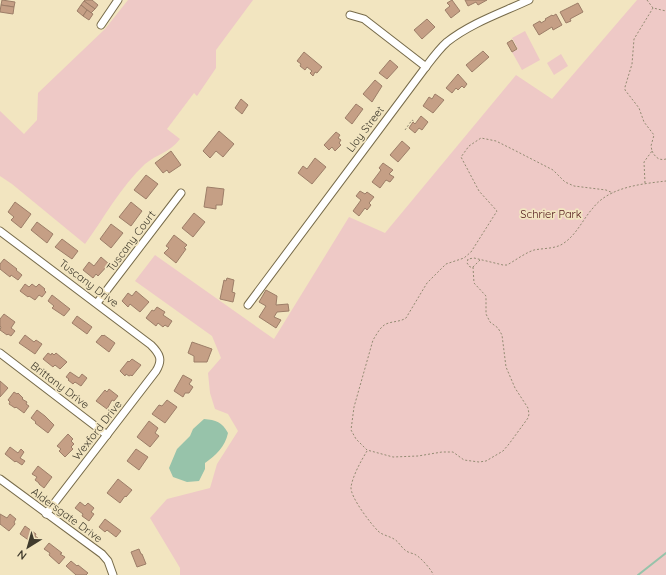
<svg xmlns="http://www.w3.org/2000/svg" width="666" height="575" font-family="Quicksand,sans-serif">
<rect width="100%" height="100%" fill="#f2e5c0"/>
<g fill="#eec9c6">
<path d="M128 0H253L216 50V68L197 96 194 93 167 129 180 139C169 153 157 154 145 164 121 186 104 218 85 244L12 184 0 176V111L24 134 37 120 38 93 105 29Z"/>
<polygon points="637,0 666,0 666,575 180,575 180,568 150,518 167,499 210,488 217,464 238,431 228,414 215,409 210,393 208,373 221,358 212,336 135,281 155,255 274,339 349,217 385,233 516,75 552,99"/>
<polygon points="525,31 540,60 522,70 512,52 518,49 512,38"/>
<polygon points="561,54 568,66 554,75 547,63"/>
</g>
<path fill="#97c3aa" d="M204 419C216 420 222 422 228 433 225 447 216 455 205 463V469L199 481 187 482 173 477 169 468 177 449 190 436 193 429Z"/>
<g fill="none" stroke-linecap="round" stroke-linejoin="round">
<polyline stroke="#97c3aa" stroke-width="2" points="638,575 666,553"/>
</g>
<g fill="#c59f85" stroke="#9d7e68">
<polygon points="2,0 15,2 14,7 1,5"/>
<polygon points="85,0 92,0 98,5 95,9 84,1"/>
<polygon points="452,0 460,11 451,18 445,10 450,6 447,3"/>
<polygon points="465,0 487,0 478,5 476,2 468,6"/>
<polygon points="84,1 95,9 91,13 81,5"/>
<polygon points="578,3 583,12 570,19 571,21 566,23 560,12"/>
<polygon points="1,5 14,7 13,14 0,12"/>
<polygon points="81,5 87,10 83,16 77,11"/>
<polygon points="87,10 93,14 89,20 83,16"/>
<polygon points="556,14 562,25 553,30 552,27 539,35 533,25 540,21 541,23 546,20 545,19 552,15 553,16"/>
<polygon points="427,19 435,27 422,39 414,30"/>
<polygon points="512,40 517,49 512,52 507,43"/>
<polygon points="483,51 489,57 472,72 466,65"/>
<polygon points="304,52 322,67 317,73 315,72 313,76 310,73 312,71 307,67 305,70 300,66 301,64 297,61"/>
<polygon points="390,60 398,67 387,79 379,73"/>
<polygon points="458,74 467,84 464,88 462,86 458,90 456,88 452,93 446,88"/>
<polygon points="375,80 382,86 372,102 363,94"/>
<polygon points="435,94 444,100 433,113 423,106 429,97 432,99"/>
<polygon points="241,99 248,105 242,114 235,108"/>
<polygon points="356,104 363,109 352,124 345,118"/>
<polygon points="421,116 428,122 422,130 419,128 415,133 409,128 413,122 415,124"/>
<polygon points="219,131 234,144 223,157 216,151 210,158 203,151"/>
<polygon points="336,132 340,135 338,138 341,140 339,143 341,145 335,151 332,147 329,150 324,145"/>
<polygon points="402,141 410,148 398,162 390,155"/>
<polygon points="171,151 181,165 169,173 167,170 163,173 155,163"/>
<polygon points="315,158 326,167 312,184 298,173 303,166 307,169"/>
<polygon points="383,163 393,170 389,174 394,177 390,182 386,180 380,188 372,182 381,170 379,168"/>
<polygon points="146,175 158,184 146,199 134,190"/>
<polygon points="207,187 224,189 222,205 216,205 216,209 204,207"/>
<polygon points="360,191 365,194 367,192 374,197 369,203 371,205 367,210 365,208 359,216 353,211 361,200 356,196"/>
<polygon points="15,202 31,214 21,228 11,220 14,217 8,212"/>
<polygon points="131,202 142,211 131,226 119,217"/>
<polygon points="194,213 205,222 193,237 182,228"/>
<polygon points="37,222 53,234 47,243 31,230"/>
<polygon points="111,224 123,233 111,248 100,239"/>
<polygon points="174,235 187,245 184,248 186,249 176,263 164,253 169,248 166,246"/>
<polygon points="62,239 78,251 72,259 55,247"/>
<polygon points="101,257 109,264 98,276 96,274 93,278 83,270 89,262 94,266"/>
<polygon points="4,259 17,269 16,270 22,275 18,280 11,275 10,277 0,269 0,264"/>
<polygon points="227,278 234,280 232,292 235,293 233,302 220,299 224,280 226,281"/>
<polygon points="25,284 29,287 32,284 36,287 39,284 45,289 44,290 46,292 42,297 39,295 35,300 29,296 28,297 20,291"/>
<polygon points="266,290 277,296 276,305 288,304 289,311 277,312 274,317 281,320 276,328 259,317 266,306 259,302"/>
<polygon points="136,291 149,302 140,312 130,304 128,307 122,301 128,293 132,296"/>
<polygon points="52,295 70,309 64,316 52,308 54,306 48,301"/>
<polygon points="157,307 165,312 163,315 172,321 168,327 165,325 163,327 158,323 156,326 146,318 152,310 154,311"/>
<polygon points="4,314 15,322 11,328 15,331 11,336 8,334 7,335 0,330 1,327 0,326 0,319"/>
<polygon points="77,316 92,327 87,334 72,323"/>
<polygon points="25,335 34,342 36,340 42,344 35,354 19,343"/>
<polygon points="102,335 103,336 104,335 115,343 109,352 96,342"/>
<polygon points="192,342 212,349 207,362 194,362 194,356 188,353"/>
<polygon points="48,353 51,355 52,353 54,355 56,353 67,362 60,369 55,365 53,367 43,359"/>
<polygon points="132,359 141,365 132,376 131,375 129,376 126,374 125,376 120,371 128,361 129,362"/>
<polygon points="70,372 79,378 82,374 87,378 81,386 75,382 73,384 68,380 69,379 66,377"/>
<polygon points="183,375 192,380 189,384 193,387 189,393 185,393 183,397 174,391"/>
<polygon points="0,381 8,388 0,397"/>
<polygon points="109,389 118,396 114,401 112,400 107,409 96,401 105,390 107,392"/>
<polygon points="14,392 17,394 18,393 23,398 22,399 27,402 26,404 29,406 24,413 16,407 15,408 9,404 10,402 8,400"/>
<polygon points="167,400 177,407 165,423 152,414 159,405 162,406"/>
<polygon points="37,410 45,416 54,425 48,433 35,423 36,422 31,418"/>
<polygon points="149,421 158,428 155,433 159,436 150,447 137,437"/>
<polygon points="68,434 73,439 71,441 74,444 71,447 73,449 65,457 59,451 61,449 57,446"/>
<polygon points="10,447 18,453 21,449 24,452 20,458 25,461 22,465 16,461 15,462 5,454"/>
<polygon points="136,449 148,457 139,470 127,461"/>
<polygon points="38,466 52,477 44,488 39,484 39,483 35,480 37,477 32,474"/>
<polygon points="118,479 132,490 126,497 125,496 120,503 107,493"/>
<polygon points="80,502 85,506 88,503 94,508 91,512 94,514 89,521 82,516 83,514 75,508"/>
<polygon points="0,514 7,518 10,514 16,519 14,522 15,524 9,531 0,524"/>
<polygon points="105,519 121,531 116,537 107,530 105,532 99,527"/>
<polygon points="25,526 36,534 35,536 38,538 34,544 20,534"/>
<polygon points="49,543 62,553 60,554 65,557 59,564 49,555 50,553 44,549"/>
<polygon points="139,549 141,554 142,554 146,564 137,567 131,552"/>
<polygon points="71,561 77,566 78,565 88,573 86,575 76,575 66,566"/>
</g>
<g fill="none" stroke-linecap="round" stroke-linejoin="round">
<g stroke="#776b4a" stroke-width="9">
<g id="minor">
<polyline points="350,15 364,19 426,67"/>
<polyline points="101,25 118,0"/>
<path d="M0 231 151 345C160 354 163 360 156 371L46 514"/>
<polyline points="97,303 181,193"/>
<path d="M248 305 425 68C431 60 439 49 447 42 471 23 501 13 529 0"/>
<polyline points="0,353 107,435"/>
<polyline points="0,479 102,554 108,561 113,575"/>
</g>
</g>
<g stroke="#938b72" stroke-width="1" stroke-dasharray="2 2" stroke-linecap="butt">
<polyline points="647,0 653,8 666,11"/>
<polyline points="405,130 412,120 415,122"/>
<path d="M652 151C655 157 659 161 666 159"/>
<polyline points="645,183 644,162 652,151 651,146 654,135 644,122 639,108 625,90 625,87 632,64 634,39 653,8"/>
<path d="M480 260 473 267H470L467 263 468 259 474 258 503 265H507C516 260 525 253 534 250 544 248 556 249 564 243 577 234 583 219 593 208 609 187 641 184 666 181"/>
<path d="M473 267 474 283 486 296V314L490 322 498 328 502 335 506 367 515 388 528 408 529 414 528 418 509 444 503 451 486 461 479 462 464 460 453 452H442L418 456 393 457 367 450 356 439 351 430 354 407 373 340C377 334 380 327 386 324 393 321 400 322 406 318L427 283 446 264 464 258 471 252 497 211 479 191 461 157 469 146 481 138 496 141 514 150 553 170 565 182 574 186 606 190 613 193"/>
<path d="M367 451C361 461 353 475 351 487 350 497 371 524 378 531 382 535 389 536 394 539 399 542 401 547 405 550 408 553 413 553 416 555 420 557 433 571 433 575"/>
</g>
<use href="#minor" stroke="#fff" stroke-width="7"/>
</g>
<g text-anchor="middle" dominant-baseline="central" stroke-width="3.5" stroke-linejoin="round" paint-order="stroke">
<g font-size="11" fill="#403b2d" stroke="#f2e5c0">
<text transform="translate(365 129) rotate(-53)">Lloy Street</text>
<text transform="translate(131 241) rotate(-53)">Tuscany Court</text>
<text transform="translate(89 283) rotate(37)">Tuscany Drive</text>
<text transform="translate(60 385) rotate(37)">Brittany Drive</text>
<text transform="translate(97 430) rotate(-52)">Wexford Drive</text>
<text transform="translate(67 515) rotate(36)">Aldersgate Drive</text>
</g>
<g font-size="11" fill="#4e1316" stroke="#f2e5c0">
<text x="551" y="214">Schrier Park</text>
</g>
</g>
<g transform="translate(28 547) rotate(217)" stroke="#f2e5c0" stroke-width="3" paint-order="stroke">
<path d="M0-3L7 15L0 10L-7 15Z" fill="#403b2d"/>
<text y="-6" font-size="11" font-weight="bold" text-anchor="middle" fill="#403b2d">N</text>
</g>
</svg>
